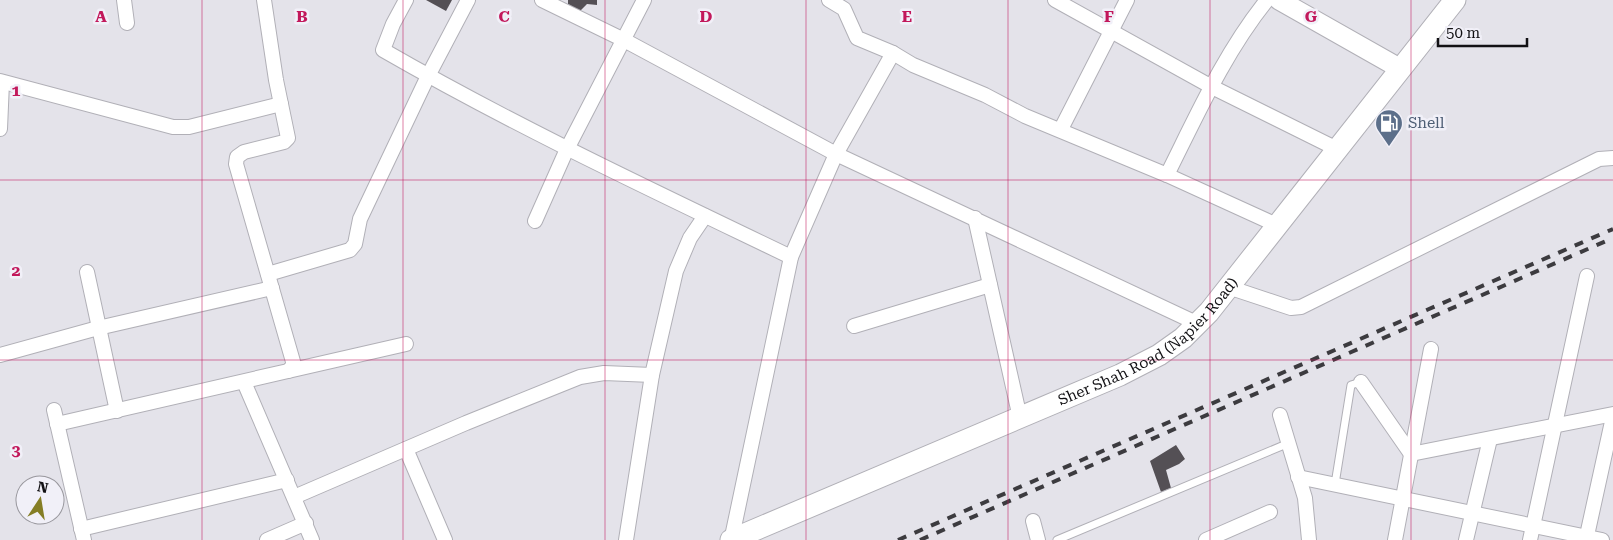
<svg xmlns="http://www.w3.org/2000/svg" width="1613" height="540" font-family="'Roboto Serif',serif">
<rect width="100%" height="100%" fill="#e4e3ea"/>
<g fill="#545055">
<polygon points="426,0 452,0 446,11"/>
<polygon points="568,0 597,0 597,5 587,4 580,11 568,4"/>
<polygon points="1176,445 1185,459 1179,464 1166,470 1171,488 1161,492 1150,461"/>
</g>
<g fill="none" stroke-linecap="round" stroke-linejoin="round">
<g stroke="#b1b0b7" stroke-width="9">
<g id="lane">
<polyline points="1335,484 1351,385 1361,382"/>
<polyline points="1057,540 1289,443"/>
</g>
</g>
<g stroke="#b1b0b7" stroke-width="16">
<g id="street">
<polyline points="124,0 127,23"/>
<path d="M406 0 393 24 383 50C515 126 654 191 791 257"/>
<polyline points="542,0 624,40 836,154 1192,321"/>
<polyline points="829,0 844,9 857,38 893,53 913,65 985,95 1025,116 1167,175 1270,222"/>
<polyline points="1055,0 1212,87 1329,145"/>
<polyline points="0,81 173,127 189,127 281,104"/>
<polyline points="0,129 2,82"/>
<polyline points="1061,129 1127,0"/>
<path d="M1167 175C1197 115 1225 52 1267 0"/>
<polyline points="975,218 1018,409"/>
<polyline points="535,221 567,149 644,0"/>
<polyline points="87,272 117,411"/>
<polyline points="268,274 350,250 355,244 360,219 428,76 468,0"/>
<polyline points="1228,287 1291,308 1301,307 1599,159 1613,158"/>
<polyline points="854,326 990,285"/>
<polyline points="0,355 98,328 272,288"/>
<polyline points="288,371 406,344"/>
<polyline points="244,382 312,540"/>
<polyline points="1361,382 1411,454 1613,414"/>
<polyline points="54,410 84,540"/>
<polyline points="1280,415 1305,498 1309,540"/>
<polyline points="57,424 288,371 294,365 236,164 237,157 244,152 284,142 288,138 276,80 264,0"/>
<polyline points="406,449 445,540"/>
<polyline points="1298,477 1602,540"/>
<polyline points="294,497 466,423 580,377 604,373 652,375"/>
<polyline points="1033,521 1038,540"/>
<polyline points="81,529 287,480"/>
<polyline points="733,532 791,257 836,154 893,53"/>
<polyline points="267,540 306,523"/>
<polyline points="626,540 652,375 676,271 690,238 705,216"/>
<polyline points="1206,540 1270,512"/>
<polyline points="1395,540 1431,349"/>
<polyline points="1466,540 1490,439"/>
<polyline points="1530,540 1587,276"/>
<polyline points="1586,540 1613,417"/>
</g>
</g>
<g stroke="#b1b0b7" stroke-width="21">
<polyline id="secondary" points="1279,0 1392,64"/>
</g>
<g stroke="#b1b0b7" stroke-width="23">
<g id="primary">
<path id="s1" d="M731 540 1120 375 1159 355 1183 338 1209 312 1455 0"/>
</g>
</g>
<use href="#lane" stroke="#fff" stroke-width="7"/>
<use href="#street" stroke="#fff" stroke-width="14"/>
<use href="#secondary" stroke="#fff" stroke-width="19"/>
<use href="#primary" stroke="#fff" stroke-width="21"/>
<g stroke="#3c3b3f" stroke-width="4" stroke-dasharray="9 9" stroke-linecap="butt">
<polyline points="898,540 1613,229"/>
<polyline points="920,540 1613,238"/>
</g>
</g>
<path fill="none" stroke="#c2185b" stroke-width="1" stroke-opacity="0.55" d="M202 0V540M403 0V540M605 0V540M806 0V540M1008 0V540M1210 0V540M1411 0V540M0 180H1613M0 360H1613"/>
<defs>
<g id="fuel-pin" transform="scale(1.4375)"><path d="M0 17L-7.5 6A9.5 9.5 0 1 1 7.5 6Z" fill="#5c6f8a" stroke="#f1f0f8"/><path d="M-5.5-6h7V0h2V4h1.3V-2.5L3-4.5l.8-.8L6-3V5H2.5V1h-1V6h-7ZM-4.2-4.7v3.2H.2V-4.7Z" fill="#fff"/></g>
</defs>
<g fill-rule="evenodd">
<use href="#fuel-pin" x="1389" y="123"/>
</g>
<g text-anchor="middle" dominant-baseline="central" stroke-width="5" stroke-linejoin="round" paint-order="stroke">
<g font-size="15" fill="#4e5e75" stroke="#f1f0f8" text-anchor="start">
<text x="1408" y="123">Shell</text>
</g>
<g font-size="15" fill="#121114" stroke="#f1f0f8">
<text stroke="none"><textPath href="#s1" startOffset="465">Sher Shah Road (Napier Road)</textPath></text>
</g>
</g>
<g font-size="16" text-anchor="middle" font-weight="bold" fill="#c2185b" stroke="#f1f0f8" stroke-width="5" stroke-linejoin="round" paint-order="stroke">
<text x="101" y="22">A</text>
<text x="302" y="22">B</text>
<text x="504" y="22">C</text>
<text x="706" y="22">D</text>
<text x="907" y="22">E</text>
<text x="1109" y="22">F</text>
<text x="1311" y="22">G</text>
<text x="16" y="96">1</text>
<text x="16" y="276">2</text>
<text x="16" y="456">3</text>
</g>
<g transform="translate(40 500) rotate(12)"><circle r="24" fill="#f1f0f8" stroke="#98979d"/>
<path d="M0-4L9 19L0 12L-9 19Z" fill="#857e25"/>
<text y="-8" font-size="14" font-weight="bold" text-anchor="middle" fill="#121114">N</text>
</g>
<path d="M1438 38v8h89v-8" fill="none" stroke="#121114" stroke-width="2.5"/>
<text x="1446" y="38" font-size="15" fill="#121114" stroke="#f1f0f8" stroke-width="4" paint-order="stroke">50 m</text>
</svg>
